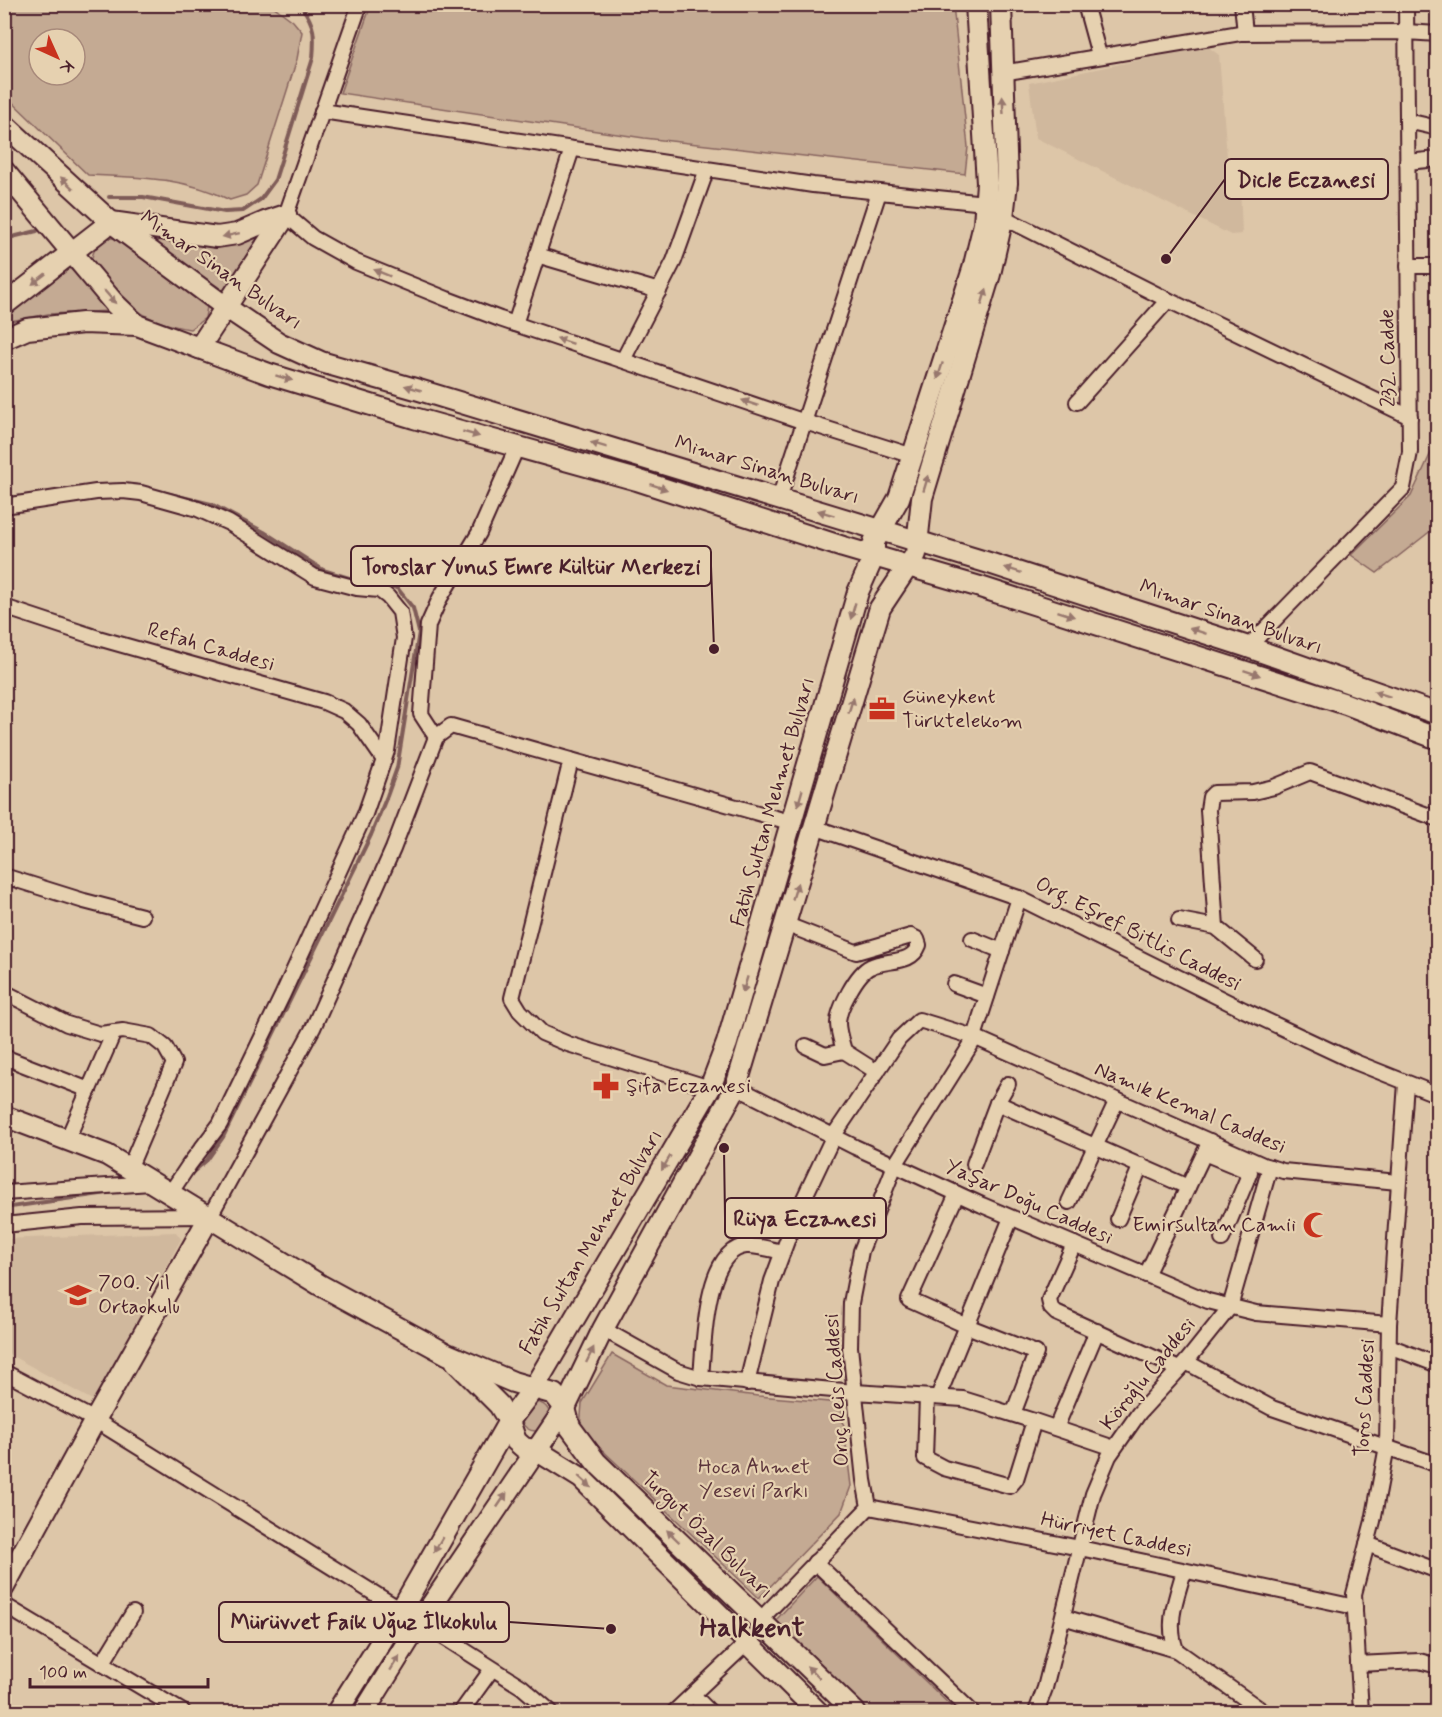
<svg xmlns="http://www.w3.org/2000/svg" width="1442" height="1717" font-family="Mynerve,sans-serif">
<rect width="100%" height="100%" fill="#ddc6a8"/>
<filter id="ink" filterUnits="userSpaceOnUse"><feTurbulence type="fractalNoise" baseFrequency=".0167" numOctaves="2"/><feDisplacementMap in="SourceGraphic" scale="12" xChannelSelector="R" yChannelSelector="G"/><feConvolveMatrix kernelMatrix="1 2 1 2 8 2 1 2 1" color-interpolation-filters="sRGB"/></filter>
<g filter="url(#ink)">
<g fill="#d0b89d">
<polygon points="1207,46 1219,55 1227,157 1239,162 1242,234 1231,235 1036,138 1029,83"/>
<polygon points="176,1232 181,1239 94,1401 5,1352 5,1239"/>
</g>
<g fill="#c4aa93" stroke="#87645f" stroke-width="1.5" fill-rule="evenodd">
<path d="M773 4C833 6 893 4 953 5L968 147 965 174 644 138 340 93 371 5Z"/>
<path d="M244 5 273 6 293 21 302 32 297 59 257 185 246 195 230 200C183 177 139 177 88 175L5 95V5ZM39 39H75V75H39Z"/>
<polygon points="269,232 230,295 144,236 216,247"/>
<path d="M105 238H115L207 307 205 318 190 329C137 321 124 301 90 263L94 251Z"/>
<polygon points="67,265 110,311 48,314 5,322 5,315"/>
<polygon points="1436,344 1438,345 1437,526 1377,573 1351,555 1411,496 1435,444"/>
<polygon points="612,1354 666,1385 758,1396 841,1403 851,1486 841,1513 759,1598 580,1429 582,1403"/>
<path d="M533 1402C542 1402 548 1406 550 1415L542 1430C532 1433 525 1429 521 1421Z"/>
<polygon points="817,1576 957,1712 869,1712 776,1620"/>
</g>
<g fill="none" stroke-linecap="round" stroke-linejoin="round">
<g stroke="#7f5c58" stroke-width="4">
<path d="M109 197H143L225 212 243 211 261 199 275 180 313 58C315 35 315 25 302 7L289 4"/>
<polyline points="4,239 37,231"/>
<polyline points="113,485 129,485"/>
<polyline points="149,489 211,504 264,532 323,570 349,578 380,580 398,589 413,608 419,632 397,768 387,796 371,835 223,1137 207,1160 193,1172"/>
<polyline points="4,499 73,489"/>
<polyline points="4,1208 114,1192"/>
</g>
<g stroke="#4a1f2b" stroke-width="18">
<g id="street">
<polyline points="360,4 286,215 313,238 356,262 447,299 500,319 805,422 913,456"/>
<polyline points="1085,4 1099,55"/>
<polyline points="1242,4 1245,33"/>
<polyline points="1002,73 1240,33 1406,32 1438,34"/>
<polyline points="322,111 813,185 985,203"/>
<polyline points="1407,121 1438,128"/>
<polyline points="1407,162 1438,159"/>
<polyline points="1003,217 1168,300 1410,417"/>
<polyline points="537,255 659,291"/>
<polyline points="1408,266 1438,266"/>
<polyline points="515,324 572,149"/>
<polyline points="623,360 674,261 707,169"/>
<polyline points="1077,402 1168,300"/>
<polyline points="779,499 879,192"/>
<polyline points="4,506 96,492 123,491 141,493 198,509 229,523 315,577 357,588 379,590 388,597 400,612 404,638 387,751 365,814 282,996 220,1124 189,1165 169,1195"/>
<polyline points="4,607 98,638 324,702 344,711 359,724 384,760"/>
<polyline points="1248,647 1403,488 1410,452 1406,4"/>
<polyline points="436,737 421,714 428,625 440,598 479,533 517,447"/>
<polyline points="571,760 512,998 520,1011 542,1033 568,1044 710,1088"/>
<polyline points="814,827 1019,898 1244,1010 1355,1062 1438,1095"/>
<polyline points="4,876 84,901 142,916"/>
<polyline points="1179,920 1216,927 1255,959"/>
<path d="M785 924 856 952 911 936 917 939 919 945C911 966 887 958 870 967 857 973 838 1009 838 1023 838 1032 842 1043 844 1051L877 1072"/>
<polyline points="1216,927 1208,810 1210,797 1214,793 1253,792 1274,787 1310,772 1438,819"/>
<polyline points="972,939 1002,951"/>
<polyline points="954,984 987,996"/>
<polyline points="4,992 67,1024 100,1034 123,1031 151,1036 165,1047 174,1063 129,1169"/>
<polyline points="806,1046 825,1055 844,1051"/>
<polyline points="4,1057 89,1090"/>
<polyline points="736,1087 855,1147 982,1205 1208,1301 1256,1313 1389,1324"/>
<polyline points="997,1103 1188,1187"/>
<polyline points="67,1140 114,1032"/>
<polyline points="1204,1153 1250,1172 1222,1239"/>
<polyline points="974,1164 997,1103 1008,1084"/>
<polyline points="4,1193 151,1183"/>
<polyline points="957,1194 909,1300 967,1326 1036,1353 1013,1414"/>
<polyline points="1069,1202 1117,1100"/>
<polyline points="1118,1219 1141,1165"/>
<polyline points="4,1225 82,1217 210,1216 313,1028 393,849 436,737 451,726 793,823"/>
<polyline points="1074,1244 1049,1300 1051,1308 1056,1313 1179,1369"/>
<polyline points="1146,1275 1210,1141"/>
<polyline points="603,1329 678,1371 701,1378 855,1392 963,1399 1034,1421 1114,1448"/>
<polyline points="1389,1346 1438,1365"/>
<polyline points="1186,1362 1272,1408 1438,1465"/>
<polyline points="4,1372 95,1420 401,1610"/>
<path d="M701 1378C704 1346 704 1250 746 1246 757 1245 772 1250 783 1252"/>
<polyline points="747,1383 772,1281 798,1211 834,1135 899,1039 919,1020 974,1037 1263,1165 1283,1171 1398,1182"/>
<polyline points="927,1397 925,1458 944,1468 1010,1486 1016,1479 1034,1421"/>
<polyline points="938,1397 1011,1218"/>
<polyline points="1056,1428 1097,1331"/>
<polyline points="869,1507 1080,1548 1355,1607"/>
<polyline points="1367,1544 1438,1571"/>
<polyline points="815,1562 972,1712"/>
<path d="M1184 1571C1176 1599 1166 1622 1176 1650L1264 1712"/>
<polyline points="4,1605 183,1712"/>
<polyline points="1063,1617 1176,1650"/>
<polyline points="760,1620 869,1507 864,1480 850,1347 851,1303 861,1251 895,1165 972,1043 1019,898"/>
<polyline points="420,1622 522,1687 551,1712"/>
<polyline points="102,1664 133,1613"/>
<polyline points="1358,1664 1419,1661 1438,1666"/>
<polyline points="693,1695 710,1712"/>
<polyline points="461,1712 492,1669"/>
<polyline points="674,1712 747,1643"/>
<polyline points="1036,1712 1045,1688 1093,1494 1109,1456 1139,1413 1186,1362 1230,1307 1270,1167"/>
<polyline points="1361,1712 1354,1594 1373,1521 1387,1446 1389,1324 1406,1083"/>
</g>
</g>
<g stroke="#4a1f2b" stroke-width="24">
<g id="secondary">
<polyline points="4,124 111,222 227,308 279,343 321,362 419,390 989,563 1248,647 1438,714"/>
<polyline points="4,171 114,303 137,325 269,374 414,418 637,480 843,547 980,587 1346,704 1438,739"/>
<polyline points="4,305 111,222 217,237 237,234 265,222 286,215"/>
<polyline points="4,339 27,329 83,323 137,325"/>
<polyline points="199,348 286,215"/>
<polyline points="4,1116 107,1155 320,1285 447,1354 513,1382 554,1394 565,1408 570,1427 596,1462 855,1712"/>
<polyline points="456,1362 499,1405 509,1421 516,1441 524,1448 536,1450 581,1478 818,1712"/>
<polyline points="4,1587 95,1420 210,1216"/>
<polyline points="337,1712 401,1610 509,1421 533,1389 710,1088 727,1043 858,592 874,556 874,542 899,498 973,269 984,224 987,183 976,4"/>
<polyline points="364,1712 420,1622 565,1408 603,1329 736,1087 880,608 916,554 922,498 990,274 1003,217 1007,183 1001,4"/>
</g>
</g>
<use href="#street" stroke="#e6d1b0" stroke-width="14"/>
<use href="#secondary" stroke="#e6d1b0" stroke-width="20"/>
</g>
<defs><path id="oneway-solid" d="M-6-.8H1V-3.2L6.5 0L1 3.2V.8H-6Z" transform="scale(1.5)"/></defs>
<g fill="#98786e">
<use href="#oneway-solid" transform="translate(1003 105) rotate(-93)"/>
<use href="#oneway-solid" transform="translate(67 183) rotate(-137)"/>
<use href="#oneway-solid" transform="translate(231 235) rotate(168)"/>
<use href="#oneway-solid" transform="translate(382 273) rotate(-158)"/>
<use href="#oneway-solid" transform="translate(39 279) rotate(142)"/>
<use href="#oneway-solid" transform="translate(110 297) rotate(49)"/>
<use href="#oneway-solid" transform="translate(984 297) rotate(-73)"/>
<use href="#oneway-solid" transform="translate(565 341) rotate(-161)"/>
<use href="#oneway-solid" transform="translate(940 371) rotate(108)"/>
<use href="#oneway-solid" transform="translate(284 378) rotate(17)"/>
<use href="#oneway-solid" transform="translate(413 388) rotate(-164)"/>
<use href="#oneway-solid" transform="translate(750 403) rotate(-161)"/>
<use href="#oneway-solid" transform="translate(471 434) rotate(16)"/>
<use href="#oneway-solid" transform="translate(599 445) rotate(-163)"/>
<use href="#oneway-solid" transform="translate(926 483) rotate(-73)"/>
<use href="#oneway-solid" transform="translate(659 487) rotate(18)"/>
<use href="#oneway-solid" transform="translate(826 513) rotate(-163)"/>
<use href="#oneway-solid" transform="translate(1013 570) rotate(-162)"/>
<use href="#oneway-solid" transform="translate(853 611) rotate(106)"/>
<use href="#oneway-solid" transform="translate(1066 614) rotate(18)"/>
<use href="#oneway-solid" transform="translate(1198 631) rotate(-162)"/>
<use href="#oneway-solid" transform="translate(1252 673) rotate(18)"/>
<use href="#oneway-solid" transform="translate(1382 694) rotate(-161)"/>
<use href="#oneway-solid" transform="translate(851 705) rotate(-73)"/>
<use href="#oneway-solid" transform="translate(800 798) rotate(106)"/>
<use href="#oneway-solid" transform="translate(795 891) rotate(-73)"/>
<use href="#oneway-solid" transform="translate(745 985) rotate(107)"/>
<use href="#oneway-solid" transform="translate(666 1163) rotate(121)"/>
<use href="#oneway-solid" transform="translate(590 1355) rotate(-64)"/>
<use href="#oneway-solid" transform="translate(585 1482) rotate(42)"/>
<use href="#oneway-solid" transform="translate(502 1500) rotate(-56)"/>
<use href="#oneway-solid" transform="translate(673 1536) rotate(-136)"/>
<use href="#oneway-solid" transform="translate(438 1545) rotate(120)"/>
<use href="#oneway-solid" transform="translate(395 1663) rotate(-58)"/>
<use href="#oneway-solid" transform="translate(813 1672) rotate(-136)"/>
</g>
</g>
<defs>
<g id="office-bare" transform="scale(2.07)"><path d="M-6-3h4V-5.5h4V-3h4V5H-6ZM-1-4.5V-3h2v-1.5ZM-6 0V1H6V0Z" fill="#c8321e" stroke="#e6d1b0" stroke-width="2.5" paint-order="stroke"/></g>
<g id="pharmacy-bare" transform="scale(2.07)"><path d="M-2-6h4v4h4v4h-4v4h-4v-4h-4v-4h4Z" fill="#c8321e" stroke="#e6d1b0" stroke-width="2.5" paint-order="stroke"/></g>
<g id="mosque-bare" transform="scale(2.07)"><path d="M3.5-4.9A6 6 0 1 0 3.5 4.9A5 5 0 1 1 3.5-4.9Z" fill="#c8321e" stroke="#e6d1b0" stroke-width="2.5" paint-order="stroke"/></g>
<g id="school-bare" transform="scale(2.07)"><path d="M0-5L7-2L0 1L-7-2ZM-4 1L0 2.5L4 1V4Q0 6-4 4Z" fill="#c8321e" stroke="#e6d1b0" stroke-width="2.5" paint-order="stroke"/></g>
</defs>
<g fill-rule="evenodd">
<use href="#office-bare" x="882" y="709"/>
<use href="#pharmacy-bare" x="606" y="1086"/>
<use href="#mosque-bare" x="1316" y="1225"/>
<use href="#school-bare" x="78" y="1295"/>
</g>
<g text-anchor="middle" dominant-baseline="central" stroke-width="4.5" stroke-linejoin="round" paint-order="stroke">
<g font-size="21" fill="#4a1f2b" stroke="#e6d1b0">
<text transform="translate(221 270) rotate(35)">Mimar Sinan Bulvarı</text>
<text transform="translate(1388 358) rotate(-91)">232. Cadde</text>
<text transform="translate(767 470) rotate(17)">Mimar Sinan Bulvarı</text>
<text transform="translate(1231 617) rotate(19)">Mimar Sinan Bulvarı</text>
<text transform="translate(211 647) rotate(16)">Refah Caddesi</text>
<text transform="translate(773 802) rotate(-74)">Fatih Sultan Mehmet Bulvarı</text>
<text transform="translate(1138 934) rotate(27)">Org. Eşref Bitlis Caddesi</text>
<text transform="translate(1190 1108) rotate(23)">Namık Kemal Caddesi</text>
<text transform="translate(1029 1202) rotate(24)">Yaşar Doğu Caddesi</text>
<text transform="translate(591 1242) rotate(-59)">Fatih Sultan Mehmet Bulvarı</text>
<text transform="translate(1148 1374) rotate(-51)">Köroğlu Caddesi</text>
<text transform="translate(837 1390) rotate(-94)">Oruç Reis Caddesi</text>
<text transform="translate(1365 1398) rotate(-87)">Toros Caddesi</text>
<text transform="translate(707 1535) rotate(44)">Turgut Özal Bulvarı</text>
<text transform="translate(1116 1535) rotate(12)">Hürriyet Caddesi</text>
</g>
<g font-size="21" fill="#4a1f2b" stroke="#e6d1b0" text-anchor="start">
<text x="902" y="697">Güneykent<tspan x="902" dy="24">Türktelekom</tspan></text>
<text x="626" y="1086">Şifa Eczanesi</text>
<text x="1296" y="1225" text-anchor="end">Emirsultan Camii</text>
<text x="98" y="1283">700. Yıl<tspan x="98" dy="24">Ortaokulu</tspan></text>
</g>
<g font-size="21" fill="#5c343b" stroke="#e6d1b0">
<text x="754" y="1467">Hoca Ahmet<tspan x="754" dy="24">Yesevi Parkı</tspan></text>
</g>
<g font-size="27" font-weight="bold" fill="#4a1f2b" stroke="#e6d1b0">
<text x="752" y="1628">Halkkent</text>
</g>
</g>
<path fill="none" stroke="#4a1f2b" stroke-width="2" d="M1166 259L1225 179M714 649L711 566M724 1148L725 1218M611 1629L509 1622"/>
<g fill="#4a1f2b" stroke="#e6d1b0" stroke-width="2">
<circle cx="1166" cy="259" r="6"/>
<circle cx="714" cy="649" r="6"/>
<circle cx="724" cy="1148" r="6"/>
<circle cx="611" cy="1629" r="6"/>
</g>
<g fill="#e6d1b0" stroke="#4a1f2b" stroke-width="2">
<rect x="1225" y="159" width="163" height="40" rx="6"/>
<rect x="351" y="546" width="360" height="40" rx="6"/>
<rect x="725" y="1198" width="161" height="40" rx="6"/>
<rect x="219" y="1602" width="290" height="40" rx="6"/>
</g>
<g font-size="22" text-anchor="middle" font-weight="bold" fill="#4a1f2b">
<text x="1306" y="187">Dicle Eczanesi</text>
<text x="531" y="574">Toroslar Yunus Emre Kültür Merkezi</text>
<text x="805" y="1226">Rüya Eczanesi</text>
<text x="364" y="1629">Mürüvvet Faik Uğuz İlkokulu</text>
</g>
<rect width="1442" height="1717" fill="none" stroke="#e6d1b0" stroke-width="24"/>
<rect x="12" y="12" width="1418" height="1693" fill="none" stroke="#4a1f2b" stroke-width="2" filter="url(#ink)"/>
<g transform="translate(57 57) rotate(135)"><circle r="28" fill="#e6d1b0" stroke="#a88a7b" stroke-width="1.5"/>
<path d="M0-4.5L10 22L0 15L-10 22Z" fill="#c8321e"/>
<text y="-9" font-size="16" font-weight="bold" text-anchor="middle" fill="#4a1f2b">K</text>
</g>
<path d="M30 1678v9h178v-9" fill="none" stroke="#4a1f2b" stroke-width="3"/>
<text x="39" y="1678" font-size="18" fill="#4a1f2b" stroke="#e6d1b0" stroke-width="4.5" paint-order="stroke">100 m</text>
</svg>
